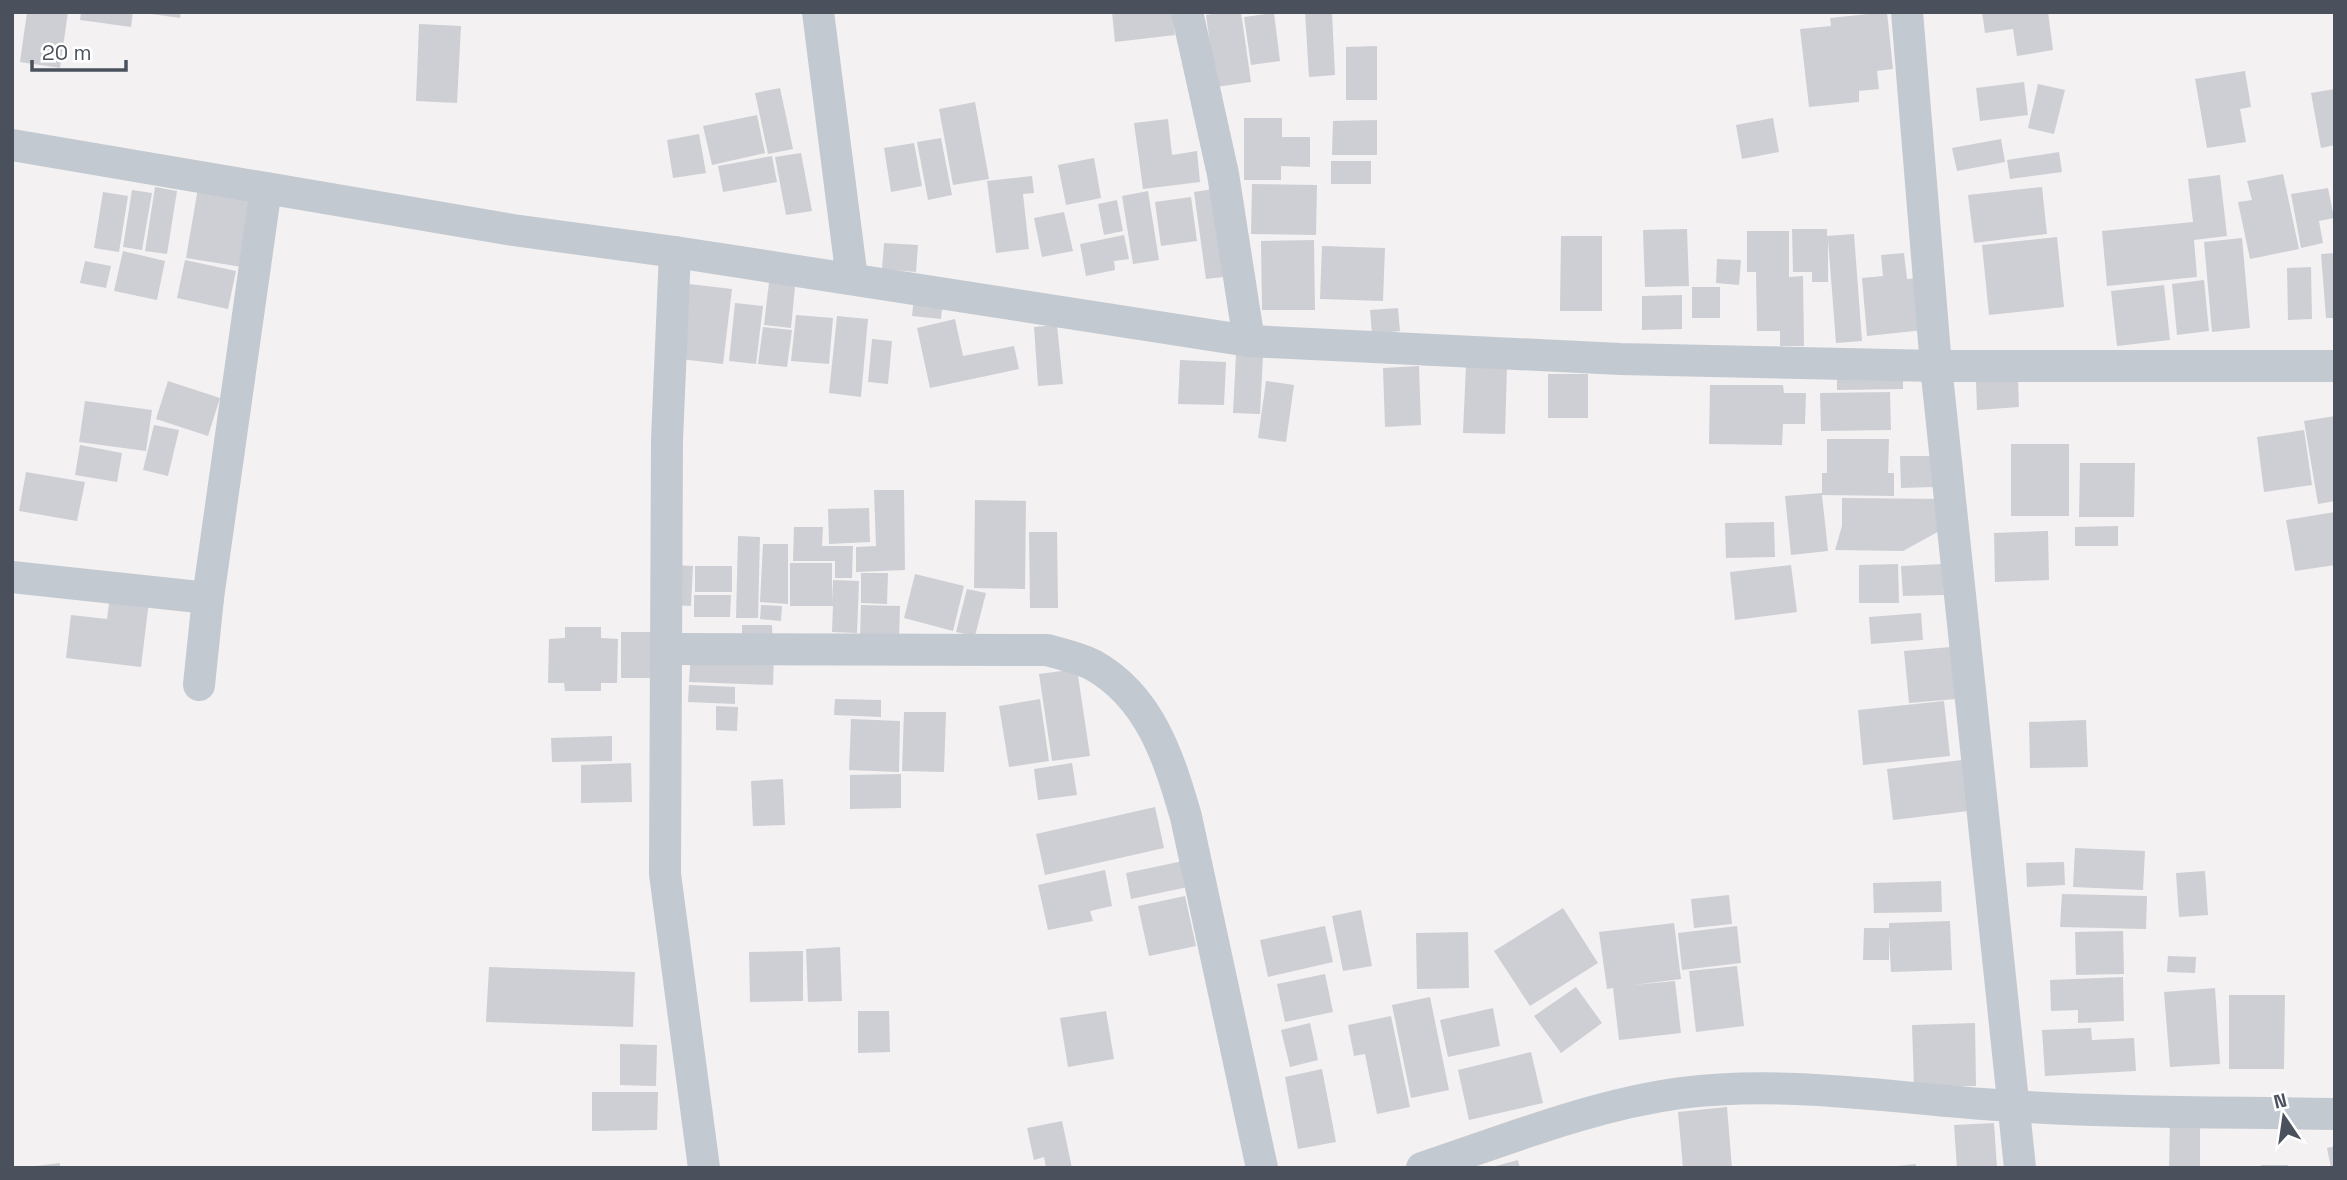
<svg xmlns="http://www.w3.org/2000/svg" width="2347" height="1180" font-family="'Space Grotesk',sans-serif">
<rect width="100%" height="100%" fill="#f3f1f1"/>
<g fill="#cecfd5">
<polygon points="27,12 68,12 60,68 20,62"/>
<polygon points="81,12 133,12 131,27 80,20"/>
<polygon points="137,12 181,12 180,18"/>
<polygon points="1112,12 1172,12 1175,35 1115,42"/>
<polygon points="1225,12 1241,12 1251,82 1216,87 1206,15"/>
<polygon points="1305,12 1332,12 1335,75 1309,77"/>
<polygon points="1887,12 1893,69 1877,71 1879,89 1859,91 1859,102 1809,107 1800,29 1831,26 1830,18"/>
<polygon points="1982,12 2048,12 2053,50 2017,56 2013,29 1985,33"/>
<polygon points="1274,13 1280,61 1251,65 1244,17"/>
<polygon points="419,24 461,26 457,103 416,101"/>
<polygon points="1377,46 1377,100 1346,100 1346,47"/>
<polygon points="2245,71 2251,107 2240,109 2246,142 2207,148 2195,79"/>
<polygon points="2024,82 2028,115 1980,121 1976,88"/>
<polygon points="2038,84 2065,90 2054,134 2028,128"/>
<polygon points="780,88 793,149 768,154 755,93"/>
<polygon points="2335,89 2335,145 2321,148 2311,93"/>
<polygon points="975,102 989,179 953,185 939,109"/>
<polygon points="757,115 765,153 712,165 703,126"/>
<polygon points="1244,118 1282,118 1282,137 1310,137 1310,167 1281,166 1281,180 1244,180"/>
<polygon points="1773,118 1779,152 1742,159 1736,125"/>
<polygon points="1168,119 1172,155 1197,151 1200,182 1143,189 1134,123"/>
<polygon points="1377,120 1377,155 1332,155 1333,121"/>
<polygon points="699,134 706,173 673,178 667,140"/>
<polygon points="941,138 952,195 928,200 917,142"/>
<polygon points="2001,139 2005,162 1957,171 1952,148"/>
<polygon points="914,143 922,186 891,192 884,148"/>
<polygon points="2059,152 2062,172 2010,179 2007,160"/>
<polygon points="801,153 812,211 786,215 775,157"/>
<polygon points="772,156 777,182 723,192 718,166"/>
<polygon points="1094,158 1101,198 1066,205 1058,165"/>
<rect x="1331" y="161" width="40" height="23"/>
<polygon points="2283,174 2299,249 2250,259 2238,202 2252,200 2247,181"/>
<polygon points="2220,175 2227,236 2194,240 2197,277 2107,286 2102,231 2193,222 2188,179"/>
<polygon points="1032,176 1034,193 1023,194 1029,249 996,253 987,181"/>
<polygon points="1252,184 1317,185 1316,235 1251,234"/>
<polygon points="155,187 177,191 167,254 145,251"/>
<polygon points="2042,187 2047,234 1974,243 1968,195"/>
<polygon points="198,188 253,197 242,267 186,258"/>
<polygon points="1220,188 1232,276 1206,279 1194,192"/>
<polygon points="2328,188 2334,218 2319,221 2323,243 2301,248 2291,194"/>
<polygon points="132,190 152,193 142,250 123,247"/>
<polygon points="1148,191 1159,260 1133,264 1122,196"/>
<polygon points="103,192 128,196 119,252 94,248"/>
<polygon points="1191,197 1197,241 1161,246 1155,202"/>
<polygon points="1117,200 1123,231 1104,235 1098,204"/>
<polygon points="1064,212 1073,251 1042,257 1034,218"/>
<polygon points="1687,229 1689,286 1645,287 1643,230"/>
<polygon points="1792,229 1827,229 1827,236 1854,234 1862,341 1836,343 1828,239 1828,282 1812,282 1812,272 1793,272"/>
<polygon points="1747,231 1789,231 1789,277 1803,276 1804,346 1780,346 1780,331 1757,331 1756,272 1747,272"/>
<polygon points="1124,235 1129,259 1114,261 1115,270 1086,276 1080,244"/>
<polygon points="1561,236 1602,236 1602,311 1560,311"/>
<polygon points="2057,237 2064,307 1989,315 1982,245"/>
<polygon points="2242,238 2250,328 2212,332 2204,242"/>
<polygon points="1314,240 1315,310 1262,310 1261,241"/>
<polygon points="884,243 918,245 916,272 882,269"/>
<polygon points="1322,246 1385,248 1383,301 1320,299"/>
<polygon points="123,251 165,261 157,300 114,291"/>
<polygon points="1904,253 1907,279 1919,278 1924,330 1867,336 1862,278 1883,276 1881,255"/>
<polygon points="2335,253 2335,318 2326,318 2321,254"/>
<polygon points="1717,259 1741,260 1739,285 1716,283"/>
<polygon points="185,260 236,271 228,309 177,298"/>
<polygon points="85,261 111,266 106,288 80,283"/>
<polygon points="2311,267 2312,319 2288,320 2287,268"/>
<polygon points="770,274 796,277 791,328 764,325"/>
<polygon points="2204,280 2209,331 2177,335 2172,284"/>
<polygon points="689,284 732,289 723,364 680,359"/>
<polygon points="2164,285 2170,340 2117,346 2111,291"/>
<rect x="1692" y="287" width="28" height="31"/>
<polygon points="1682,295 1682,329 1642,330 1642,296"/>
<polygon points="914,296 943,298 941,319 912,316"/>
<polygon points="735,303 763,306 756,364 729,361"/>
<polygon points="1398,308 1400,331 1372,334 1370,310"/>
<polygon points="796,315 833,318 829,364 791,361"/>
<polygon points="837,316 868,319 861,397 829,393"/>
<polygon points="955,319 963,356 1014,346 1019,369 930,388 917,328"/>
<polygon points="1057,325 1063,384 1038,386 1034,327"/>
<polygon points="763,327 792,330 787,367 758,364"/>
<polygon points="872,339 892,341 888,384 868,382"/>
<polygon points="1236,354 1263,356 1260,414 1233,413"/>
<polygon points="1180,360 1226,362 1224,405 1178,404"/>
<polygon points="1466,365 1507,366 1505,434 1463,433"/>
<polygon points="1419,366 1421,425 1385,427 1383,368"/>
<polygon points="1903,370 1903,389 1837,390 1837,371"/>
<rect x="1548" y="374" width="40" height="44"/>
<polygon points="2018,378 2019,407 1977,410 1976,381"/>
<polygon points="168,381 220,398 208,436 156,419"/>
<polygon points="1266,381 1294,385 1286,442 1258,438"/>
<polygon points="1710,385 1783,385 1784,393 1806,393 1805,424 1783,424 1782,445 1709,444"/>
<polygon points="1890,392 1891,430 1821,431 1820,393"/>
<polygon points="85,401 152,410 146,451 79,442"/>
<polygon points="2335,416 2335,501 2318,504 2304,421"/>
<polygon points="154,425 179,430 168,476 143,470"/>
<polygon points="2304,430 2312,485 2264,492 2257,437"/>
<polygon points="1827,439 1889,439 1888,473 1894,473 1894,496 1822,495 1828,551 1791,555 1785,496 1822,493 1822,473 1827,473"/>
<rect x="2011" y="444" width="58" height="72"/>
<polygon points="80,445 122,453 117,482 75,475"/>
<polygon points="1900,456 1933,456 1934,487 1901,488"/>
<polygon points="2080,463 2135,463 2134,517 2079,517"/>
<polygon points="26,472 85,482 77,521 19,511"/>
<polygon points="874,490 904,490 905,570 856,572 856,547 876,546"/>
<polygon points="1842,498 1945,499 1945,528 1903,551 1835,550 1842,526"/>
<polygon points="975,500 1026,501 1025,589 974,588"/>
<polygon points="869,508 870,542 829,544 828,509"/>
<polygon points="2335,512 2335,565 2295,571 2286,520"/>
<polygon points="1774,522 1775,557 1726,558 1725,523"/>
<polygon points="2118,526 2118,546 2075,546 2075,527"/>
<polygon points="794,527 823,527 822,546 853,546 852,578 835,578 835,561 793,561"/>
<polygon points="2048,531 2049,580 1995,582 1994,533"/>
<polygon points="1029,532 1057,532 1058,608 1030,608"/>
<polygon points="738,536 760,537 758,618 736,618"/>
<polygon points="763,544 788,544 788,604 760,602"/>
<polygon points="790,563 832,563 832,602 833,580 859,581 857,633 832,632 833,606 790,606"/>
<polygon points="1898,564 1899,603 1859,603 1859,565"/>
<polygon points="1943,564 1944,595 1903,596 1901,566"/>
<polygon points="674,565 693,566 691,606 673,605"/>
<polygon points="1791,565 1797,612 1735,620 1730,572"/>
<rect x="695" y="566" width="37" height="26"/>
<polygon points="861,573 888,573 887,604 861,603"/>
<polygon points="915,574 964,586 953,631 904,618"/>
<polygon points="967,589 986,593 975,636 956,632"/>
<polygon points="694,595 731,595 730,617 694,617"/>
<polygon points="110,596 149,601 141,667 66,658 71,615 107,619"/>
<polygon points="761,605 782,606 781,621 760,619"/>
<polygon points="861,605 900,606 899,638 860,638"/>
<polygon points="1921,613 1923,640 1871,644 1869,617"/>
<polygon points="742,625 772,625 773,647 742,647"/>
<polygon points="565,627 601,627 601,638 618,639 617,683 601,683 601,691 565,691 564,683 548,683 549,639 565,638"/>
<polygon points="621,632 651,632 652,678 621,678"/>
<polygon points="1951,647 1956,699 1909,703 1904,651"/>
<polygon points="691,652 774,654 773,685 689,682"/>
<polygon points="1077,669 1090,756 1052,761 1039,674"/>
<polygon points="689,685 735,687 735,704 688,702"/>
<polygon points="835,699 881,700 881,717 834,715"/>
<polygon points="1040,699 1049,761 1009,767 999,706"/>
<polygon points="1944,701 1950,756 1863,765 1858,710"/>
<polygon points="716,706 738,707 737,731 716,730"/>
<polygon points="904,712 946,712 944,772 902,771"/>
<polygon points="851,719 900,721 899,772 849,770"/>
<polygon points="2086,720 2088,767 2030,768 2029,722"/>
<polygon points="612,736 612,761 552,762 551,738"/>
<polygon points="1962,760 1968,811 1893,820 1887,769"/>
<polygon points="631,763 632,802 581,803 581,765"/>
<polygon points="1072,763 1077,795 1038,800 1034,769"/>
<polygon points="901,774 901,808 850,809 850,775"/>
<polygon points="783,779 785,825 753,826 751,781"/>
<polygon points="1155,807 1164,848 1045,875 1036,834"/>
<polygon points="2075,848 2145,851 2143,890 2073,887"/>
<polygon points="1183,861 1188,887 1131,899 1126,873"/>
<polygon points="2064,862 2065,885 2027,887 2026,863"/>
<polygon points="1105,870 1112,906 1090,911 1093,921 1048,930 1038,885"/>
<polygon points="2205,871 2208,915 2179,917 2176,873"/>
<polygon points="1941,881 1942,912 1874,913 1873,883"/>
<polygon points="2062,894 2147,896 2146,929 2060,927"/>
<polygon points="1729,895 1732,924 1694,928 1691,899"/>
<polygon points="1185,896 1196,946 1149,956 1138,906"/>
<polygon points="1563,908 1598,963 1530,1006 1494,951"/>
<polygon points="1361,910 1372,966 1343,971 1332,916"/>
<polygon points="1950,921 1952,970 1891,972 1889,933 1889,960 1863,960 1864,928 1889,928 1889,923"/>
<polygon points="1674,923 1681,979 1633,985 1675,981 1681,1033 1619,1040 1613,988 1607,989 1599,932"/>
<polygon points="1325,926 1333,962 1268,977 1260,940"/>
<polygon points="1737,926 1741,963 1682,970 1678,933"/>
<polygon points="2123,931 2124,974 2076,975 2075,932"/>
<polygon points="1468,932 1469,988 1417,989 1416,933"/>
<polygon points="840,947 842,1001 808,1002 806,949"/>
<polygon points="803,951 803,1001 750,1002 749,952"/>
<polygon points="2168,956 2196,957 2195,973 2167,972"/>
<polygon points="1737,966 1744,1026 1696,1032 1689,971"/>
<polygon points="489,967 635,972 633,1027 486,1022"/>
<polygon points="1325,974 1333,1012 1285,1022 1277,984"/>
<polygon points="2123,977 2124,1021 2078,1023 2078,1010 2051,1011 2050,980"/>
<polygon points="1576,987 1602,1023 1561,1053 1534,1016"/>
<polygon points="2215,988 2220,1064 2170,1067 2164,992"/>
<polygon points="2229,995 2285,995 2284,1069 2229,1069"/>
<polygon points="1430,997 1449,1090 1411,1098 1392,1005"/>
<polygon points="1493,1008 1500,1046 1448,1057 1440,1020"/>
<polygon points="858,1011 889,1011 890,1052 858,1053"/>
<polygon points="1106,1011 1114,1059 1068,1067 1060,1018"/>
<polygon points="1391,1016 1410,1107 1377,1114 1365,1054 1354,1056 1348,1025"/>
<polygon points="1310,1023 1318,1060 1290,1067 1281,1030"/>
<polygon points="1975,1023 1976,1086 1914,1087 1912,1025"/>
<polygon points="2091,1028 2092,1040 2134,1038 2136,1071 2045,1076 2042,1030"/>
<polygon points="620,1044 657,1045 656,1086 620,1085"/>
<polygon points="1531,1052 1543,1103 1469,1120 1458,1070"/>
<polygon points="1322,1069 1336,1142 1298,1149 1285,1077"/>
<polygon points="592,1092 658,1092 657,1130 592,1131"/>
<polygon points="1727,1107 1732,1168 1683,1168 1678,1112"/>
<polygon points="2170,1120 2200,1120 2200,1168 2169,1168"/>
<polygon points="1062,1121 1072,1168 1046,1168 1044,1157 1034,1160 1027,1128"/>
<polygon points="1994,1123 1997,1168 1957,1168 1954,1125"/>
<polygon points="2335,1146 2335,1168 2331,1168 2327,1148"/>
<polygon points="1518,1160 1520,1168 1492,1168 1492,1167"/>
<polygon points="60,1163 60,1168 36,1168 36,1166"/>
<polygon points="1916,1164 1916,1168 1897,1168 1897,1166"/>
<rect x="2261" y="1165" width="27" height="3"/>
</g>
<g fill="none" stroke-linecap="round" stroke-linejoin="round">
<g stroke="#c3c9d1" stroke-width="32">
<polyline points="818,12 852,279"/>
<polyline points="1187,12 1223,174 1249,341"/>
<polyline points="1907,12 1936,366 2020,1168"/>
<polyline points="12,145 513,230 675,252 1249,341 1620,359 1936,366 2335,366"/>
<polyline points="675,252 667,440 665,874 704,1168"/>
<polyline points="12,577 208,598 266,188"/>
<path d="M666 649 1047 650C1061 654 1079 658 1093 665 1150 697 1169 758 1186 817L1262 1168"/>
<polyline points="199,685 208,598"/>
<path d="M1422 1168C1506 1140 1592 1105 1681 1093 1792 1079 1902 1100 2012 1106 2119 1113 2228 1112 2335 1114"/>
</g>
</g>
<rect width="2347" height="1180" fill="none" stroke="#4a515d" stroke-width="28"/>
<g transform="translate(2284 1117) rotate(347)" stroke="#ffffff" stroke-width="5" paint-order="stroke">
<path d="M0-5L12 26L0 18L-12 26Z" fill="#4a515d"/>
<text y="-10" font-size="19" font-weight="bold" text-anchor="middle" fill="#4a515d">N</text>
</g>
<path d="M32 60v10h94v-10" fill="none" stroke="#4a515d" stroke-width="3.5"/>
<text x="42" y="60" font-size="21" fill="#4a515d" stroke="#ffffff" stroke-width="5" paint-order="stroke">20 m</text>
</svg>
